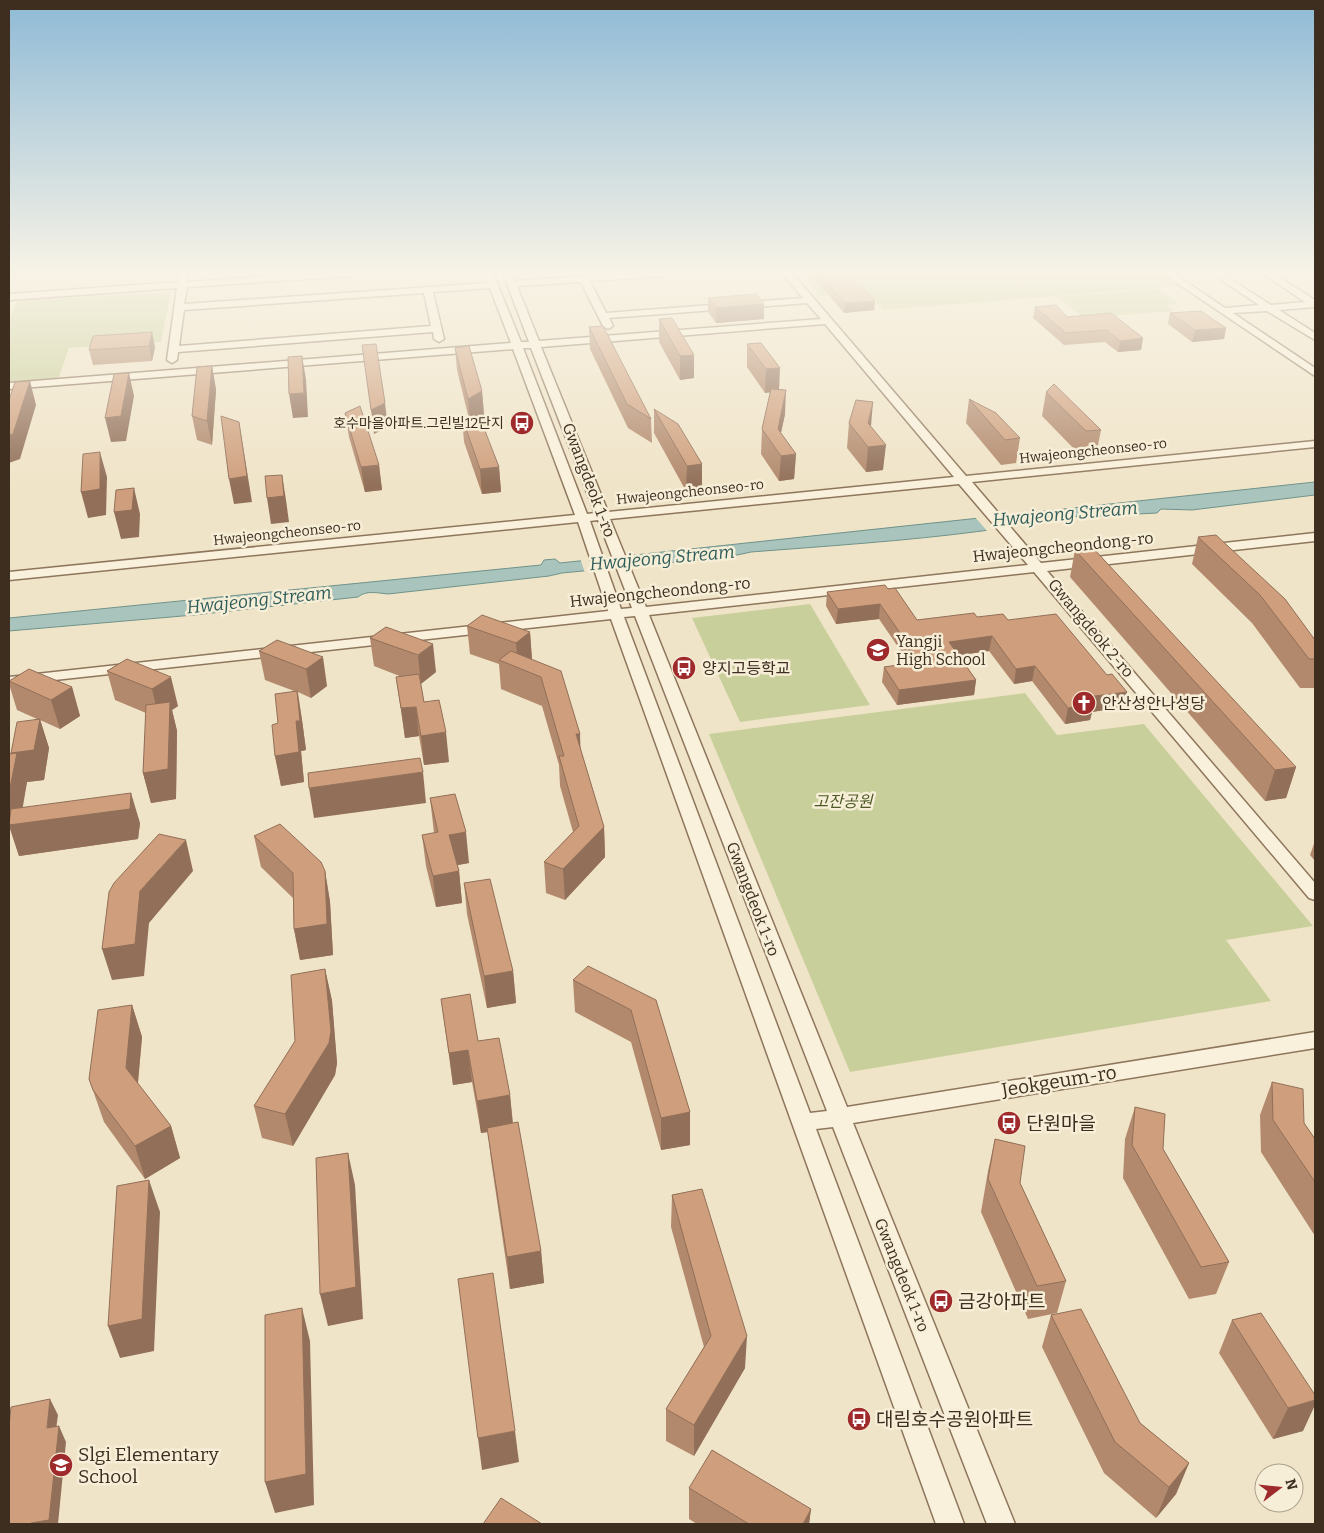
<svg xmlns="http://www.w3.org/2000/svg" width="1324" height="1533" font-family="Bitter,'Noto Sans KR',serif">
<rect width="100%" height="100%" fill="#f0e4c8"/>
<g fill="#c9cf9b">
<polygon points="801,273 1160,273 1178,286 883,310 866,292 819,296"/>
<polygon points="1158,289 1179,303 1166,305 1174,311 1084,318 1057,297"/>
<polygon points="171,292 161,342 69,348 58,380 9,384 9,321 17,301"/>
<polygon points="810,604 870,705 740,722 692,618"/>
<polygon points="1025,693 1057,735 1144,724 1313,926 1226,940 1271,1001 850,1072 709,734"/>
</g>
<path fill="#a9c4bc" stroke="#6f938a" d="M1315 482V495L1192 510 1161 509 1157 513 1080 517C1046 512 1015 526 982 531 906 541 828 546 751 552L728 557 562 573 549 576 388 594C378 593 366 590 358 597L194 615 9 631V618L541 565 544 560 555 559 560 563Z"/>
<g fill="#f0e4c8">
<polygon points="1008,512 1018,524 988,532 974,516"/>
<polygon points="633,553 639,568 585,573 580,558"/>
</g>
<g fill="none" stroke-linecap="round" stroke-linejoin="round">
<g stroke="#8d765c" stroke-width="3">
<g id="minor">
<path d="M180 273H188L187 282 317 273H359L354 276 187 287 184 304 488 283 484 273H493L521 342H529L503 273H511L515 281 629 273H671L666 276 590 281 606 313 803 298 782 273H792L966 476 1315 441V447L972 482 1041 563 1315 533V541L1047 571 1315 883V900L1309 898 1034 572 649 615 847 1107 1315 1032V1048L853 1123 1015 1524H987L833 1127 816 1129 964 1524H936L611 619 9 685V677L608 611 578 522 9 580V572L575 515 513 349 9 389V383L511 343 490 288 433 292 444 339 439 342 434 339 433 332 178 352 177 360 172 363 167 360 177 288 9 300V294L178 282ZM581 282 603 326 608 329 613 326 609 318 807 303 821 319 539 341 517 286ZM424 293 431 326 179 346 184 310ZM825 324 954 477 608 512 541 347ZM523 348H531L595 513 587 514ZM959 484 1028 565 646 607 610 519ZM598 520 632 608 621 609 590 521ZM635 616 827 1111 810 1113 624 617Z"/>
<polygon points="1162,273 1173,273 1225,308 1259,305 1211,273 1221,273 1271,305 1305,302 1262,273 1272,273 1315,300 1315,307 1279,310 1315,333 1315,340 1267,311 1233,313 1315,368 1315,376"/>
</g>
</g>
<use href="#minor" fill="#faf1dc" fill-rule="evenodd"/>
</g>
<g fill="#b2896c">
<polygon points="816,273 844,273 859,288 875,301 874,310 844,313 815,279"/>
<polygon points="708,298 764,319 716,323 708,312"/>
<polygon points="1035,307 1067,317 1143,338 1141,350 1118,352 1105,342 1064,345 1033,318"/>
<polygon points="1170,313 1226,328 1224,339 1192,342 1168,324"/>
<polygon points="659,319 694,355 694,378 680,380 659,342"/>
<polygon points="589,327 651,419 652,443 628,428 590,349"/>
<polygon points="93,336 155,347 152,361 93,365 89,350"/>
<polygon points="761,343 779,390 785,414 781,433 796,454 794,479 779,481 761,454 762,429 770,392 765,393 747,367 747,344"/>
<polygon points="455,348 482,391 484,415 475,421 499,467 501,492 482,494 464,442 462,417 469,419 457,370"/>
<polygon points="212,366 216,390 212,445 197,440 192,416"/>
<polygon points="1046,392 1101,430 1096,455 1081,456 1042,416"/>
<polygon points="969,399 1020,438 1016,463 1001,465 966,423"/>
<polygon points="654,409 702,464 702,490 686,491 654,433"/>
<polygon points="345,413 379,465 382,490 365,492 349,437"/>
<polygon points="849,423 871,427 883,470 866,472 847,448"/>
<polygon points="1198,537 1315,640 1315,688 1300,688 1252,623 1192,564"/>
<polygon points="1075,550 1296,767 1286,798 1265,801 1070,577"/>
<polygon points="888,589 917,620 977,617 1008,620 1123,707 1092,712 1090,720 1065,724 1032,681 1014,684 989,651 959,655 976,680 974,695 897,705 882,682 884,667 909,663 879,619 836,624 826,606 827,592"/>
<polygon points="467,626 530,632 532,660 581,751 604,827 605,857 565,900 546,893 544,862 573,832 560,786 559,765 542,706 501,689 499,664 470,654"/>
<polygon points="386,627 436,672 420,684 424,702 449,762 424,765 419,736 405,738 396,677 402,677 374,666 370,638"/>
<polygon points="277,640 327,686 311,698 298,692 302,720 306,750 301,751 304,782 281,786 275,756 278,723 294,691 265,680 259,651"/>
<polygon points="127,659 178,706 172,710 177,731 176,799 151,803 143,773 146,713 115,700 107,671"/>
<polygon points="9,681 72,687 80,716 60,729 40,720 49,748 44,780 27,782 22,807 140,823 138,839 19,856 9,826 9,754 11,753 37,719 17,710 9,684"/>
<polygon points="430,798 469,863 457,865 459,871 462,903 436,907 426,866 422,835 434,833"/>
<polygon points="254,836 325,871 330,902 333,955 300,960 294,929 293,898 261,867"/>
<polygon points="1315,841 1315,861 1310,855"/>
<polygon points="464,883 513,971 516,1003 487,1008 467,914"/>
<polygon points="325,969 332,1001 337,1063 335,1075 293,1146 262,1138 254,1106 295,1041"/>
<polygon points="573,980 656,1000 690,1112 690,1145 661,1150 631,1042 575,1012"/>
<polygon points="441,999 478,1041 510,1095 513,1123 541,1251 544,1283 510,1289 491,1160 488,1132 481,1133 472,1082 453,1085"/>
<polygon points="132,1005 142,1037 138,1084 171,1126 180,1158 145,1179 104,1122 89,1079"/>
<polygon points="1272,1082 1304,1123 1315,1139 1315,1236 1261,1152 1260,1115"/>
<polygon points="1135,1107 1163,1149 1229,1262 1216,1294 1189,1299 1123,1178 1125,1139"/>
<polygon points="995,1139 1020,1183 1066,1281 1057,1313 1028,1319 981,1212 988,1171"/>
<polygon points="672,1195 745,1368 694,1456 666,1441 666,1409 704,1347 671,1227"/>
<polygon points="1261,1313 1303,1431 1273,1439 1219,1353 1232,1320"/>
<polygon points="1051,1315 1140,1423 1189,1463 1176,1494 1156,1518 1104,1473 1042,1347"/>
<polygon points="689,1488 811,1509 809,1524 697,1524 689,1519"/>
</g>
<g fill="#916f58">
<polygon points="875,301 874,310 844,313 845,303"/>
<polygon points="764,304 764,319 716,323 716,308"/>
<polygon points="1226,328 1224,339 1192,342 1195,330"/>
<polygon points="152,332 155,347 152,361 149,346"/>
<polygon points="1143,338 1141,350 1118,352 1120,341"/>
<polygon points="694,355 694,378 680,380 680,356"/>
<polygon points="302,356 306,379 308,417 293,418 289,394"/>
<polygon points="212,366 216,390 212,445 207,421"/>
<polygon points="780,368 779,391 765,393 766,369"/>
<polygon points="129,373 134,396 126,441 111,442 105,418"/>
<polygon points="30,381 36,405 20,459 9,463 9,435"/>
<polygon points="786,390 785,414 777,451 778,429"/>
<polygon points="482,391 484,415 470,423 468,399"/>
<polygon points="873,402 871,426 866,445 868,423"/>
<polygon points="385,403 388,427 374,434 371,410"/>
<polygon points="239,422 252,502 234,504 229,479"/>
<polygon points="886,445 883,470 866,472 868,447"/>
<polygon points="100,452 107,477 106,515 88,518 81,492"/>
<polygon points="796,454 794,479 779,481 781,456"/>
<polygon points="702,464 702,490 686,491 687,466"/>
<polygon points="379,465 382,490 365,492 361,467"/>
<polygon points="499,467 501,492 482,494 480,469"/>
<polygon points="282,475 286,500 289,522 271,524 267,498"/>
<polygon points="134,488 140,514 139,537 121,539 114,512"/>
<polygon points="880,604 879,619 836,624 838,609"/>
<polygon points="530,632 532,660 518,667 516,643"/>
<polygon points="992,636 989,651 947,657 949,642"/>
<polygon points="433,644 436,672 421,684 418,655"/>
<polygon points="323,657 327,686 311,698 306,669"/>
<polygon points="1035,666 1032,681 1014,684 1016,669"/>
<polygon points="171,677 178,706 172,710 177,731 176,799 151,803 143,773 159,719 152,689"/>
<polygon points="976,680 974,695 897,705 899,690"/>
<polygon points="72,687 80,716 60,729 51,700"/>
<polygon points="297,691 302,720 306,750 301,751 304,782 281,786 275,756"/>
<polygon points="1127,692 1123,707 1092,712 1090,720 1065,724 1068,708 1087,697"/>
<polygon points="416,707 419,736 405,738 401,708"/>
<polygon points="40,719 49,748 44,780 27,782 21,818 9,820 9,788 11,753"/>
<polygon points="446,732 449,762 424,765 421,736"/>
<polygon points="576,734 580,734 581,764"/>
<polygon points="1296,767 1286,798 1265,801 1275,770"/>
<polygon points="423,772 426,803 314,818 309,788"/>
<polygon points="131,793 140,823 138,839 19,856 9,825"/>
<polygon points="604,827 605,857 565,900 563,869"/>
<polygon points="466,832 469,863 453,866 449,835"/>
<polygon points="186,840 193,871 149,923 144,976 112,980 102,949 140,891"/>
<polygon points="325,871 330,902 333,955 300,960 294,929"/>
<polygon points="459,871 462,903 436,907 433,876"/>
<polygon points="325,969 332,1001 337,1063 335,1075 293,1146 285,1114"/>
<polygon points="513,971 516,1003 487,1008 484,976"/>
<polygon points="132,1005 142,1037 136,1101 126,1068"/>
<polygon points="468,1050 472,1082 453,1085 449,1053"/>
<polygon points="510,1095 513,1128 481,1133 477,1101"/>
<polygon points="690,1112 690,1145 661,1150 661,1118"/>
<polygon points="171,1126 180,1158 145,1179 135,1146"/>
<polygon points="348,1153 355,1185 363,1319 328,1326 320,1294"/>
<polygon points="149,1180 160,1212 154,1351 120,1358 108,1326"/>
<polygon points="541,1251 544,1283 510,1289 507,1257"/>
<polygon points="302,1308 310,1341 314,1505 275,1513 265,1482"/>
<polygon points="747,1336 745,1368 694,1456 694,1425"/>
<polygon points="50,1399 58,1415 54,1444 47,1428"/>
<polygon points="1315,1400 1315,1405 1303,1431 1273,1439 1288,1408"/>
<polygon points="59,1426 66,1442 58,1524 31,1524"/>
<polygon points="515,1431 519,1462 482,1470 478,1438"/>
<polygon points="1189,1463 1176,1494 1156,1518 1169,1487"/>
<polygon points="811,1509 809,1524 803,1524"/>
</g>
<g fill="#cf9f7d" stroke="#916f58">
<polygon points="819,273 844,273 859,288 863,288 875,301 845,303"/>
<polygon points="756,294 764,304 716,308 708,298"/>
<polygon points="1056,305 1067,317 1111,313 1143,338 1120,341 1107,330 1066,333 1035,307"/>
<polygon points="1201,311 1226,328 1195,330 1170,313"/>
<polygon points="672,318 694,355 680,356 659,319"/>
<polygon points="603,326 651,419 627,404 589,327"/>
<polygon points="152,332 149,346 89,350 93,336"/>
<polygon points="761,343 780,368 766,369 747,344"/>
<polygon points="376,344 385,403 371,410 362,345"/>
<polygon points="469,346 482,391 468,399 455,348"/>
<polygon points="302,356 304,393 289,394 288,357"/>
<polygon points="212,366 207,421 192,416 197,367"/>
<polygon points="129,373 121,416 105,418 114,374"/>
<polygon points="30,381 13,434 9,435 9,400 15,382"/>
<polygon points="1054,384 1101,430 1086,431 1046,392"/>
<polygon points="771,389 786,390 778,429 796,454 781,456 762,429"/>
<polygon points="969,399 996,413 1020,438 1005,440"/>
<polygon points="856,400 873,402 868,423 886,445 868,447 849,423"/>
<polygon points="360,406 379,465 361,467 345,413"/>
<polygon points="654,409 678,424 702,464 687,466"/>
<polygon points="221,416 239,422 247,476 229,479"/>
<polygon points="462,417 482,423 499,467 480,469"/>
<polygon points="100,452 100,489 81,492 83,454"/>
<polygon points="282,475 284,496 267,498 265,476"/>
<polygon points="134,488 132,510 114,512 116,490"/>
<polygon points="1216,535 1285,599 1315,640 1315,659 1309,659 1260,595 1198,537"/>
<polygon points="1093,548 1296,767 1275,770 1075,550"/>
<polygon points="885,585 888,589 895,588 917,620 974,613 977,617 1003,614 1008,620 1056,614 1107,675 1112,674 1127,692 1087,697 1093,705 1068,708 1035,666 1016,669 992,636 949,642 976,680 899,690 884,667 920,662 880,604 838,609 827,592"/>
<polygon points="482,615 530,632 516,643 467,626"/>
<polygon points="386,627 433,644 418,655 370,638"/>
<polygon points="277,640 323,657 306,669 259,651"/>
<polygon points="511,651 561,671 580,734 576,734 604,827 563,869 544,862 579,826 559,756 564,756 541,677 499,660"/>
<polygon points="127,659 171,677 152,689 107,671"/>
<polygon points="29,669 72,687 51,700 9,681"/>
<polygon points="419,674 424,702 439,700 446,732 421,736 416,707 401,708 396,677"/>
<polygon points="297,691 300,721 296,721 299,752 275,756 272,725 278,723 275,694"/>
<polygon points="170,702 168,769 143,773 146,705"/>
<polygon points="40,719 34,750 11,753 17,722"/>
<polygon points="17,753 10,788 9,788 9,754"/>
<polygon points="420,758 423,772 309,788 308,773"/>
<polygon points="131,793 130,809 9,825 11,809"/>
<polygon points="455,794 466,832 449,835 459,871 433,876 422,835 438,832 430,798"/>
<polygon points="280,824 321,862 325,871 327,924 294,929 293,873 254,836"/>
<polygon points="159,834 186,840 140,891 135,944 102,949 109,892 114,883"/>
<polygon points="490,879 513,971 484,976 464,883"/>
<polygon points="588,966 656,1000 690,1112 661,1118 631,1010 573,980"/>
<polygon points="325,969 331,1031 329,1043 285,1114 254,1106 295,1041 291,975"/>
<polygon points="470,994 478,1041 499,1038 510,1095 477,1101 468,1050 449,1053 441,999"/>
<polygon points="132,1005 126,1068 171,1126 135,1146 93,1090 89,1079 98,1010"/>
<polygon points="1272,1082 1303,1089 1304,1123 1315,1139 1315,1182 1273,1120"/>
<polygon points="1135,1107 1165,1114 1163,1149 1229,1262 1201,1267 1132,1145"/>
<polygon points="518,1122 541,1251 507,1257 487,1128"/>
<polygon points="995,1139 1025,1146 1020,1183 1066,1281 1037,1286 988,1179"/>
<polygon points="348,1153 356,1287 320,1294 316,1158"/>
<polygon points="149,1180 142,1319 108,1326 117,1186"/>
<polygon points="702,1189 747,1336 694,1425 666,1409 711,1336 672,1195"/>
<polygon points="493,1273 515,1431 478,1438 458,1279"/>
<polygon points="302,1308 306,1474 265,1482 265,1315"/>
<polygon points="1081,1309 1140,1423 1189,1463 1169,1487 1115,1442 1051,1315"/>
<polygon points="1261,1313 1315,1395 1315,1400 1288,1408 1232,1320"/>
<polygon points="50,1399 47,1428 59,1426 49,1520 31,1523 31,1524 9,1524 9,1426 11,1407"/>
<polygon points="712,1450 811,1509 803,1524 749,1524 689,1488"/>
<polygon points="501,1498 542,1524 483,1524"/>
</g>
<linearGradient id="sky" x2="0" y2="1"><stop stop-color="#8fbad6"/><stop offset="0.56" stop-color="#f8f3e6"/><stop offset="1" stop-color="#f8f3e6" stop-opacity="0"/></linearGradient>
<rect width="1324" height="487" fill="url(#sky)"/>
<defs>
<g id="bus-disc" transform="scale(1.25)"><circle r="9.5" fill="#9e2a2b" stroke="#f7eed8"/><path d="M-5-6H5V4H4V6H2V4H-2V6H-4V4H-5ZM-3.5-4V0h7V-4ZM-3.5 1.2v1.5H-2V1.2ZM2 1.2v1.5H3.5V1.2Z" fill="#fff"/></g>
<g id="school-disc" transform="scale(1.25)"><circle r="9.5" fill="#9e2a2b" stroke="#f7eed8"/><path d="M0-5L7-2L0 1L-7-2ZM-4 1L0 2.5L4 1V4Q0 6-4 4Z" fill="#fff"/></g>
<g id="church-disc" transform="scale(1.25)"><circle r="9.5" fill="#9e2a2b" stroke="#f7eed8"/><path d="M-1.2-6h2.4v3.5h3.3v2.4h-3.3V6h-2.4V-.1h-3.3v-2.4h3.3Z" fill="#fff"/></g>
</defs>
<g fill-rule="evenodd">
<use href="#bus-disc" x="522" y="423"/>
<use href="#school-disc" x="878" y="650"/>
<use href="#bus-disc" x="684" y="668"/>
<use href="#church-disc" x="1084" y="703"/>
<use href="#bus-disc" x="1009" y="1123"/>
<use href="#bus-disc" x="941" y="1301"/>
<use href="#bus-disc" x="859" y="1419"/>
<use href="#school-disc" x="61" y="1465"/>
</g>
<g text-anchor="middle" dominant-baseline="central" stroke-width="5" stroke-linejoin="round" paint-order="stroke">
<g font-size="14" fill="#3d2e20" stroke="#f7eed8" text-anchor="end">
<text x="504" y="423">호수마을아파트.그린빌12단지</text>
</g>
<g font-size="14" fill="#3d2e20" stroke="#f7eed8">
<text transform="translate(1093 451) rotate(-6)">Hwajeongcheonseo-ro</text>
<text transform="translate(690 492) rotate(-6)">Hwajeongcheonseo-ro</text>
<text transform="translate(287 533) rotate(-6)">Hwajeongcheonseo-ro</text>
</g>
<g font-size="16" fill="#3d2e20" stroke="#f7eed8">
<text transform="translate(589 480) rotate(69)">Gwangdeok 1-ro</text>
<text transform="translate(1063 547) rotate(-6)">Hwajeongcheondong-ro</text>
<text transform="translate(660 592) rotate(-6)">Hwajeongcheondong-ro</text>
<text transform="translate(1091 628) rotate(50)">Gwangdeok 2-ro</text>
<text transform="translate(753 899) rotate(69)">Gwangdeok 1-ro</text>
<text transform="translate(902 1275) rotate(68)">Gwangdeok 1-ro</text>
</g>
<g font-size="16" fill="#3d2e20" stroke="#f7eed8" text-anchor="start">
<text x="896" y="641">Yangji<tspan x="896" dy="18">High School</tspan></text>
<text x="702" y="668">양지고등학교</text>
<text x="1102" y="703">안산성안나성당</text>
</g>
<g font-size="16" font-style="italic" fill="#4d5a26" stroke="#f7eed8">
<text x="843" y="801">고잔공원</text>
</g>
<g font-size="18" font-style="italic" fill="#2f5d5a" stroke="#f7eed8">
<text transform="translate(1065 514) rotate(-5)">Hwajeong Stream</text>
<text transform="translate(662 558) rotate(-5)">Hwajeong Stream</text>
<text transform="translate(259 600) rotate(-6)">Hwajeong Stream</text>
</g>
<g font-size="19" fill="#3d2e20" stroke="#f7eed8">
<text transform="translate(1059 1081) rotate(-9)">Jeokgeum-ro</text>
</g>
<g font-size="19" fill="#3d2e20" stroke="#f7eed8" text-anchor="start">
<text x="1026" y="1123">단원마을</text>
<text x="958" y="1301">금강아파트</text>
<text x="876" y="1419">대림호수공원아파트</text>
<text x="78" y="1454">Slgi Elementary<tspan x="78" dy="22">School</tspan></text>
</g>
</g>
<rect width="1324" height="1533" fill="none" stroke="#3d2e20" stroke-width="20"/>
<g transform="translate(1279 1488) rotate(74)"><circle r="24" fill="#f7eed8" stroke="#ada18e"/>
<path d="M0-4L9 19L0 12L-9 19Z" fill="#9e2a2b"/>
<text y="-8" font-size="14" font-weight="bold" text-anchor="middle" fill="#3d2e20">N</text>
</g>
</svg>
